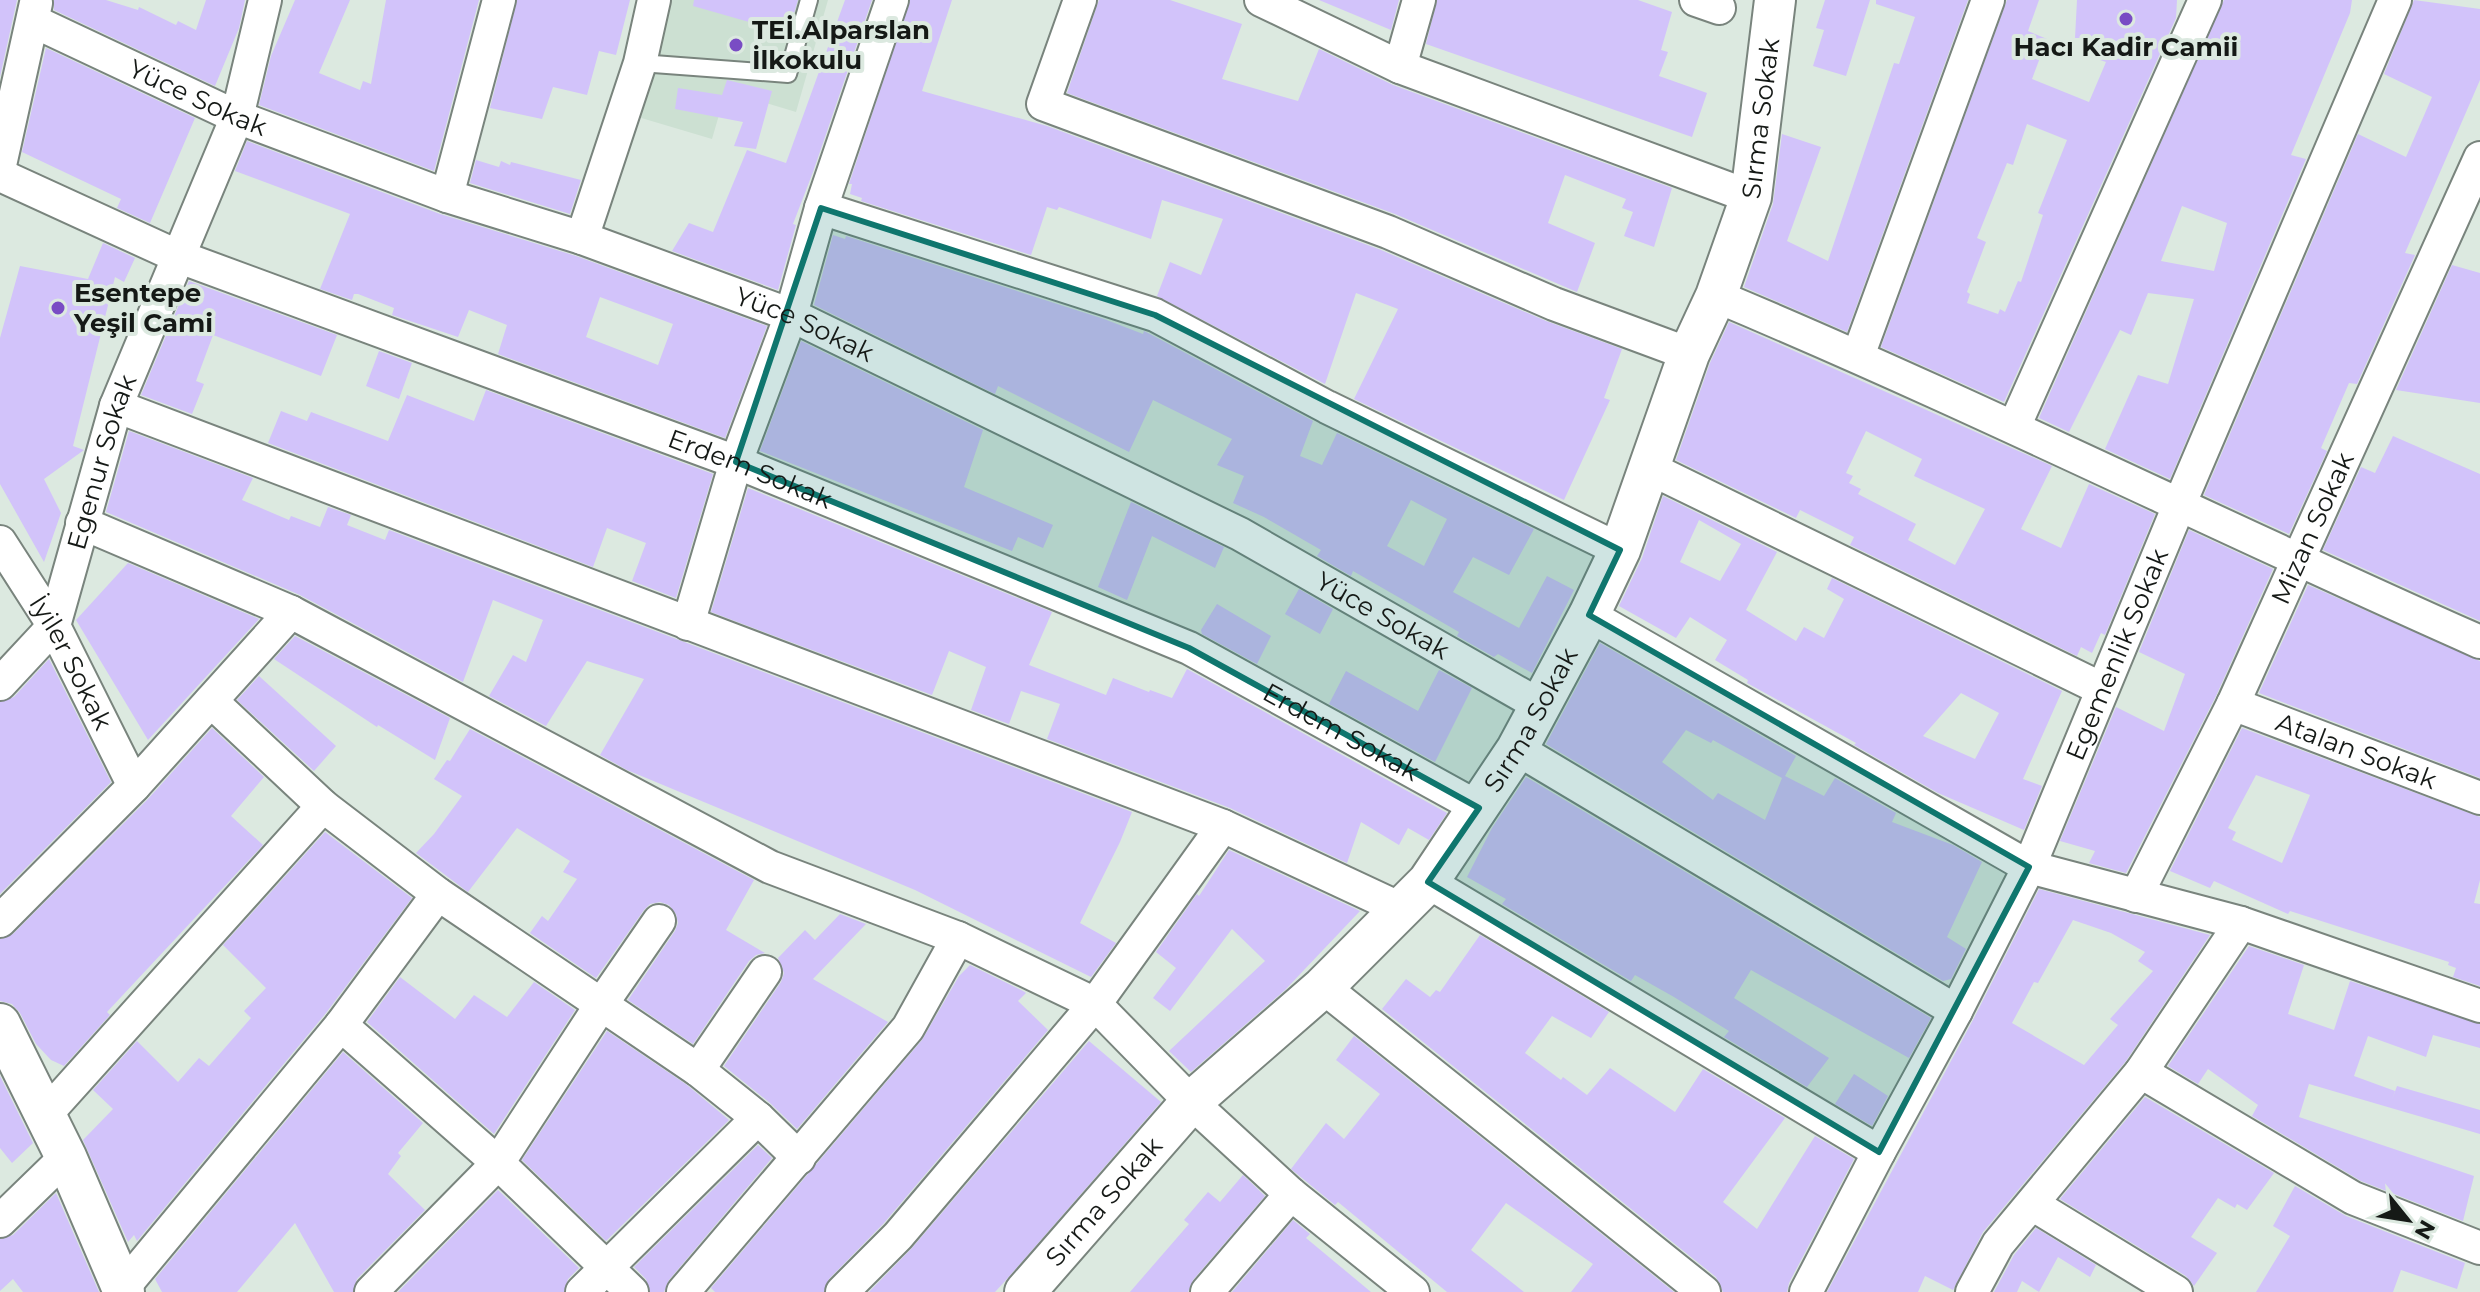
<svg xmlns="http://www.w3.org/2000/svg" width="2480" height="1292" font-family="Montserrat,sans-serif">
<rect width="100%" height="100%" fill="#dce9e0"/>
<polygon fill="#cce0d2" points="668,0 828,0 796,112 726,91 712,139 638,117"/>
<g fill="#d2c3fa" fill-rule="evenodd">
<polygon points="0,0 17,0 0,77"/>
<polygon points="54,0 106,0 138,10 139,7 176,25 178,21 196,30 206,0 245,0 239,28 215,86 54,10"/>
<polygon points="295,0 350,0 319,73 360,90 363,81 371,84 386,0 479,0 434,171 259,105 271,56"/>
<polygon points="517,0 630,0 616,55 599,51 587,95 553,87 542,119 490,108"/>
<polygon points="694,0 798,0 788,33 693,6"/>
<polygon points="845,0 872,0 813,172 793,224 796,225 778,290 672,251 689,223 713,232 747,150 786,163"/>
<polygon points="910,0 952,0 922,91 1047,126 1381,250 1546,321 1622,349 1604,398 1610,400 1564,500 1354,399 1398,309 1356,293 1325,384 1157,296 1170,262 1201,275 1223,219 1162,200 1151,239 1059,207 1057,210 1047,207 1031,255 861,201 862,198 850,194 852,184 849,184"/>
<polygon points="1099,0 1170,0 1242,24 1222,79 1298,101 1319,49 1393,85 1672,188 1654,247 1624,236 1633,212 1622,208 1626,199 1565,175 1548,223 1595,243 1577,292 1395,214 1067,93"/>
<polygon points="1319,0 1399,0 1391,30"/>
<polygon points="1437,0 1638,0 1672,12 1661,50 1668,52 1659,76 1707,93 1692,137 1426,44"/>
<polygon points="1825,0 1870,0 1846,76 1813,66 1824,30 1816,28"/>
<polygon points="1876,0 1968,0 1847,332 1744,287 1773,204 1782,134 1821,147 1787,241 1828,261 1894,63 1899,64 1915,17 1876,4"/>
<path d="M2007 0H2039L2028 31 2047 39 2032 79 2089 102 2106 62 2091 57 2099 38H2075L2077 0H2177L2176 18 2004 402 1881 347ZM2027 124 2067 140 2038 213 2043 215 2021 282 2018 281 2005 312 2000 309 1998 314 1967 303 1970 294 1967 292 1986 242 1977 238 2007 163 2013 165Z"/>
<path d="M2224 0H2352L2350 13 2291 155 2306 159 2170 479 2105 449 2138 375 2168 384 2194 299 2148 293 2131 335 2120 330 2069 432 2039 418ZM2182 206 2227 223 2214 271 2161 261Z"/>
<polygon points="2414,0 2480,9 2480,80 2405,253 2415,255 2357,384 2349,383 2321,448 2327,451 2289,534 2204,495 2358,134 2406,157 2432,97 2384,74"/>
<polygon points="46,48 195,118 150,223 117,208 121,199 22,152"/>
<polygon points="727,80 772,91 756,149 734,146 743,122 675,109 678,88 722,95"/>
<path d="M247 141 440 214 576 256 767 326 725 438 498 354 507 325 469 310 458 337 392 315 394 308 358 294H354L352 300 320 289 350 214 235 171ZM600 297 673 324 658 365 586 337Z"/>
<polygon points="476,160 499,167 501,161 510,165 511,162 581,180 570,214 470,183"/>
<path d="M833 235 845 239 846 236 1104 319 1143 334 1144 331 1148 333 1313 421 1300 456 1322 465 1337 433 1534 529 1509 575 1473 557 1453 592 1519 628 1547 576 1574 590 1532 673 1498 654 1494 657 1457 636 1459 632 1353 571 1351 576 1317 556 1321 550 1264 517 1233 503 1244 476 1217 465 1232 439 1153 400 1129 452 998 386 995 394 814 305ZM1411 500 1447 519 1424 566 1387 546Z"/>
<polygon points="103,243 135,258 124,282 115,277 73,446 84,450 44,479 61,513 44,562 0,484 0,338 20,266 88,279"/>
<polygon points="2452,265 2480,273 2480,403 2396,390"/>
<polygon points="189,281 337,335 321,376 213,335 196,381 204,384 192,414 141,395"/>
<path d="M1729 322 2052 466 2021 529 2061 548 2089 484 2155 514 2105 635 2101 633 2092 653 2081 647 2077 656 1850 545 1854 537 1800 510 1796 518 1676 460 1710 363ZM1866 431 1922 459 1914 476 1985 509 1955 565 1908 540 1916 524 1858 494 1861 489 1849 483 1853 476 1846 473Z"/>
<polygon points="801,341 983,430 964,487 1053,525 1043,548 1018,537 1012,551 760,451"/>
<polygon points="379,351 412,363 399,399 366,386"/>
<polygon points="486,390 713,474 676,598 632,581 646,543 607,528 593,567 268,443 281,411 307,421 311,412 388,441 407,395 474,421"/>
<polygon points="129,431 253,478 242,500 289,520 291,516 320,527 328,507 351,515 347,525 385,540 389,530 1132,812 1120,842 1080,923 1116,943 1091,977 915,890 627,770 600,755 644,679 587,661 546,726 489,696 513,655 526,662 543,620 493,600 463,682 300,595 106,512"/>
<polygon points="2393,436 2480,474 2480,621 2323,550 2361,467 2375,473"/>
<polygon points="748,488 1052,612 1029,665 1106,695 1113,678 1149,692 1150,690 1172,698 1187,669 1447,813 1429,840 1408,828 1399,845 1361,822 1347,863 1230,808 1047,739 1060,704 1021,691 1009,724 971,710 986,667 949,651 932,695 711,612"/>
<path d="M1663 496 1777 552 1746 610 1796 641 1804 627 1824 638 1844 599 1827 589 1832 578 2062 691 2023 779 2042 786 2024 830 1938 793 1854 745 1856 743 1747 683 1748 680 1715 660 1727 640 1690 617 1676 638 1619 606 1642 558ZM1699 520 1741 544 1720 581 1680 562ZM1961 693 1999 713 1975 759 1923 736Z"/>
<polygon points="1131,502 1224,547 1215,568 1152,536 1127,600 1098,587"/>
<polygon points="2189,530 2273,569 2216,696 2126,873 2089,863 2095,851 2060,841 2116,707 2164,731 2185,674 2139,652"/>
<polygon points="128,563 259,619 148,740 76,620"/>
<polygon points="2308,585 2480,661 2480,778 2259,693"/>
<polygon points="1299,589 1333,609 1320,634 1285,614"/>
<polygon points="1217,604 1271,636 1257,664 1202,634 1201,630"/>
<polygon points="295,636 450,718 435,760 378,725 377,727 274,659"/>
<path d="M1600 643 1796 756 1785 776 1824 796 1835 778 1896 813 1892 822 1953 845 1982 862 1947 937 1966 949 1951 979 1943 981 1546 744ZM1686 730 1711 743 1713 740 1782 778 1765 820 1718 793 1713 800 1662 762Z"/>
<polygon points="49,659 111,782 0,894 0,702 14,697"/>
<polygon points="1439,670 1472,688 1435,762 1329,704 1346,671 1418,711"/>
<polygon points="259,676 336,746 314,771 237,700"/>
<polygon points="212,728 264,777 231,816 263,845 107,1012 110,1015 64,1066 51,1060 36,1044 20,1013 12,1004 0,1001 0,939 13,934 148,799"/>
<path d="M2242 728 2480 817V880L2474 903 2480 904V986L2453 977 2456 968 2448 965 2449 962 2290 911 2288 914 2214 881 2210 888 2170 871ZM2256 775 2310 795 2282 863 2232 840 2236 832 2228 828Z"/>
<polygon points="470,729 754,880 726,930 765,953 756,955 749,961 693,1044 628,1000 675,931 678,923 676,914 669,905 660,902 650,904 644,910 596,978 530,933 542,916 548,921 577,879 563,872 570,861 517,828 468,892 416,853 434,834 462,796 434,779 447,760 450,761"/>
<polygon points="1526,777 1931,1018 1909,1058 1751,970 1734,998 1829,1058 1807,1087 1724,1037 1729,1031 1674,997 1635,975 1631,981 1502,904 1506,899 1467,877 1492,828"/>
<polygon points="325,832 412,898 326,1013 137,1241 134,1235 128,1242 83,1140 113,1109 93,1090 137,1041 178,1082 199,1058 209,1066 251,1018 244,1011 266,988 223,945"/>
<polygon points="1229,850 1360,911 1285,990 1191,1072 1169,1051 1265,961 1232,929 1170,1011 1153,998 1176,968 1156,952 1197,894 1199,896"/>
<path d="M2039 889 2210 935 2126 1061 1983 1232 1953 1290 1925 1276 1918 1292H1827L1973 1020ZM2073 920 2111 933 2145 952 2138 961 2153 971 2110 1019 2118 1025 2084 1065 2012 1023 2034 982 2038 983Z"/>
<polygon points="840,914 866,924 813,979 888,1022 797,1129 770,1103 724,1066 781,982 784,973 778,958 805,930 815,940"/>
<polygon points="1480,935 1609,1012 1591,1038 1552,1016 1525,1053 1561,1080 1563,1077 1587,1095 1610,1068 1675,1112 1703,1069 1785,1118 1723,1202 1757,1229 1815,1136 1854,1159 1789,1283 1787,1292 1723,1292 1716,1277 1382,1009 1406,979 1430,997 1436,990 1440,992"/>
<polygon points="2249,946 2304,965 2288,1014 2334,1030 2350,981 2480,1024 2480,1048 2433,1035 2426,1057 2368,1036 2354,1076 2395,1091 2392,1100 2397,1086 2480,1110 2480,1134 2309,1084 2299,1117 2474,1176 2463,1221 2361,1181 2252,1116 2258,1105 2208,1069 2198,1084 2168,1066"/>
<polygon points="970,965 1023,991 1026,993 1018,1001 1048,1030 884,1223 829,1279 824,1292 715,1292 711,1288 922,1040 959,976"/>
<polygon points="400,977 455,1019 474,995 507,1017 534,982 575,1010 494,1134 367,1022"/>
<polygon points="607,1031 687,1085 729,1120 606,1241 522,1160"/>
<polygon points="1354,1036 1674,1292 1571,1292 1593,1264 1506,1203 1471,1250 1524,1292 1447,1292 1338,1202 1335,1205 1291,1169 1326,1123 1344,1139 1380,1094 1336,1060"/>
<polygon points="1089,1041 1161,1102 1006,1280 995,1292 869,1292 912,1248"/>
<polygon points="343,1052 423,1123 398,1153 401,1156 388,1174 425,1210 357,1279 353,1292 334,1292 295,1223 237,1292 162,1292 155,1279"/>
<polygon points="1854,1074 1888,1096 1872,1126 1835,1104"/>
<polygon points="0,1076 33,1143 12,1163 0,1148"/>
<polygon points="2145,1097 2274,1173 2247,1210 2237,1204 2235,1208 2218,1198 2191,1237 2217,1253 2194,1286 2186,1276 2060,1199"/>
<polygon points="758,1145 772,1158 669,1280 664,1292 650,1292 646,1279 634,1267"/>
<polygon points="1243,1175 1265,1196 1193,1280 1188,1292 1130,1292 1189,1224 1184,1220 1208,1192 1220,1202"/>
<polygon points="2295,1186 2346,1216 2465,1263 2457,1289 2401,1270 2393,1292 2256,1292 2290,1236 2273,1226"/>
<polygon points="498,1190 579,1268 568,1279 564,1292 398,1292"/>
<polygon points="56,1193 99,1292 23,1292 13,1279 0,1291 0,1239 13,1235"/>
<polygon points="1293,1220 1310,1234 1306,1238 1371,1292 1232,1292"/>
<polygon points="2036,1228 2096,1265 2090,1277 2058,1257 2039,1292 2022,1281 2017,1292 1994,1292 2014,1255"/>
</g>
<g fill="none" stroke-linecap="round" stroke-linejoin="round">
<g stroke="#79847d" stroke-width="20">
<polyline id="service" points="640,63 788,74 809,0"/>
</g>
<g stroke="#79847d" stroke-width="36">
<g id="minor">
<polyline points="1080,0 1043,104 1388,232 1554,304 1689,354"/>
<polyline points="1261,0 1400,67 1751,197"/>
<polyline points="1696,0 1719,8"/>
<path id="s1" d="M33 21 237 117 447 196 582 238 791 315 1240 534 1541 706"/>
<polyline points="1400,67 1419,0"/>
<polyline points="0,165 36,3"/>
<path id="s2" d="M0 175 177 256 736 462 1189 648 1479 808"/>
<polyline points="447,196 499,0"/>
<polyline points="821,208 1155,315 1327,407 1620,550"/>
<polyline points="582,238 640,63 654,0"/>
<path d="M1716 296C1974 404 2224 529 2480 642"/>
<polyline points="1858,356 1988,0"/>
<polyline points="116,406 1223,826 1401,909"/>
<polyline points="2014,427 2205,0"/>
<polyline points="1649,468 2102,689"/>
<polyline points="82,523 291,612 770,867 958,938 1095,1004 1191,1102 1291,1194 1413,1292"/>
<path id="s3" d="M0 542 54 626 134 786"/>
<polyline points="1589,615 2029,867 2241,923 2480,1006"/>
<polyline points="688,624 736,462 791,315 821,208 892,0"/>
<path id="s4" d="M0 684 54 626 116 406 237 117 265 0"/>
<polyline points="211,701 323,806 438,894 698,1070 758,1118 799,1158"/>
<path id="s5" d="M2233 704 2480 798"/>
<polyline points="1517,749 1956,1011"/>
<polyline points="1428,882 1879,1152"/>
<path id="s6" d="M2136 896 2233 704 2480 158"/>
<polyline points="0,921 134,786 291,612"/>
<polyline points="1323,987 1704,1292"/>
<polyline points="341,1025 498,1163 632,1292"/>
<polyline points="698,1070 765,972"/>
<polyline points="2141,1072 2353,1198 2480,1248"/>
<polyline points="46,1114 323,806"/>
<polyline points="2032,1204 2176,1292"/>
<polyline points="0,1221 66,1157"/>
<polyline points="122,1289 341,1025 438,894"/>
<polyline points="371,1292 498,1163 601,1005 659,921"/>
<polyline points="582,1292 758,1118"/>
<polyline points="683,1292 908,1028 958,938"/>
<polyline points="842,1292 898,1236 1095,1004 1223,826"/>
<polyline points="1207,1292 1291,1194"/>
<path id="s7" d="M1806 1292 1879 1152 1956 1011 2029 867 2180 503 2395 0"/>
<polyline points="1972,1292 1998,1244 2141,1072 2241,923"/>
</g>
</g>
<g stroke="#79847d" stroke-width="44">
<g id="tertiary">
<polyline points="0,1024 66,1157 124,1292"/>
<path id="s8" d="M1025 1292 1191 1102 1323 987 1428 882 1517 749 1589 615 1620 550 1689 354 1716 296 1751 197 1775 0"/>
</g>
</g>
<use href="#service" stroke="#fff" stroke-width="16"/>
<use href="#minor" stroke="#fff" stroke-width="32"/>
<use href="#tertiary" stroke="#fff" stroke-width="40"/>
</g>
<path fill="#0f766e" fill-opacity="0.2" stroke="#0f766e" stroke-width="6" stroke-linejoin="round" d="M821 208 1155 315 1620 550 1589 615 2029 867 1879 1152 1428 882 1479 808 1189 648 736 462Z"/>
<g fill="#794cc4" stroke="#dce9e0" stroke-width="3">
<circle cx="2126" cy="19" r="8"/>
<circle cx="736" cy="45" r="8"/>
<circle cx="58" cy="308" r="8"/>
</g>
<g text-anchor="middle" dominant-baseline="central" stroke-width="8" stroke-linejoin="round" paint-order="stroke">
<g font-size="26" font-weight="bold" fill="#151916" stroke="#dce9e0" text-anchor="start">
<text x="752" y="30">TEİ.Alparslan<tspan x="752" dy="30">İlkokulu</tspan></text>
<text x="2126" y="47" text-anchor="middle">Hacı Kadir Camii</text>
<text x="74" y="293">Esentepe<tspan x="74" dy="30">Yeşil Cami</tspan></text>
</g>
<g font-size="26" fill="#151916" stroke="#dce9e0">
<text stroke="none"><textPath href="#s1" startOffset="182">Yüce Sokak</textPath></text>
<text stroke="none"><textPath href="#s8" startOffset="1416">Sırma Sokak</textPath></text>
<text stroke="none"><textPath href="#s1" startOffset="830">Yüce Sokak</textPath></text>
<text stroke="none"><textPath href="#s4" startOffset="250">Egenur Sokak</textPath></text>
<text stroke="none"><textPath href="#s2" startOffset="806">Erdem Sokak</textPath></text>
<text stroke="none"><textPath href="#s6" startOffset="408">Mizan Sokak</textPath></text>
<text stroke="none"><textPath href="#s1" startOffset="1478">Yüce Sokak</textPath></text>
<text stroke="none"><textPath href="#s7" startOffset="710">Egemenlik Sokak</textPath></text>
<text stroke="none"><textPath href="#s3" startOffset="140">İyiler Sokak</textPath></text>
<text stroke="none"><textPath href="#s8" startOffset="768">Sırma Sokak</textPath></text>
<text stroke="none"><textPath href="#s2" startOffset="1454">Erdem Sokak</textPath></text>
<text stroke="none"><textPath href="#s5" startOffset="132">Atalan Sokak</textPath></text>
<text stroke="none"><textPath href="#s8" startOffset="120">Sırma Sokak</textPath></text>
</g>
</g>
<g transform="translate(2408 1220) rotate(120)" stroke="#dce9e0" stroke-width="6" paint-order="stroke">
<path d="M0-6L14 30L0 20L-14 30Z" fill="#151916"/>
<text y="-12" font-size="22" font-weight="bold" text-anchor="middle" fill="#151916">N</text>
</g>
</svg>
